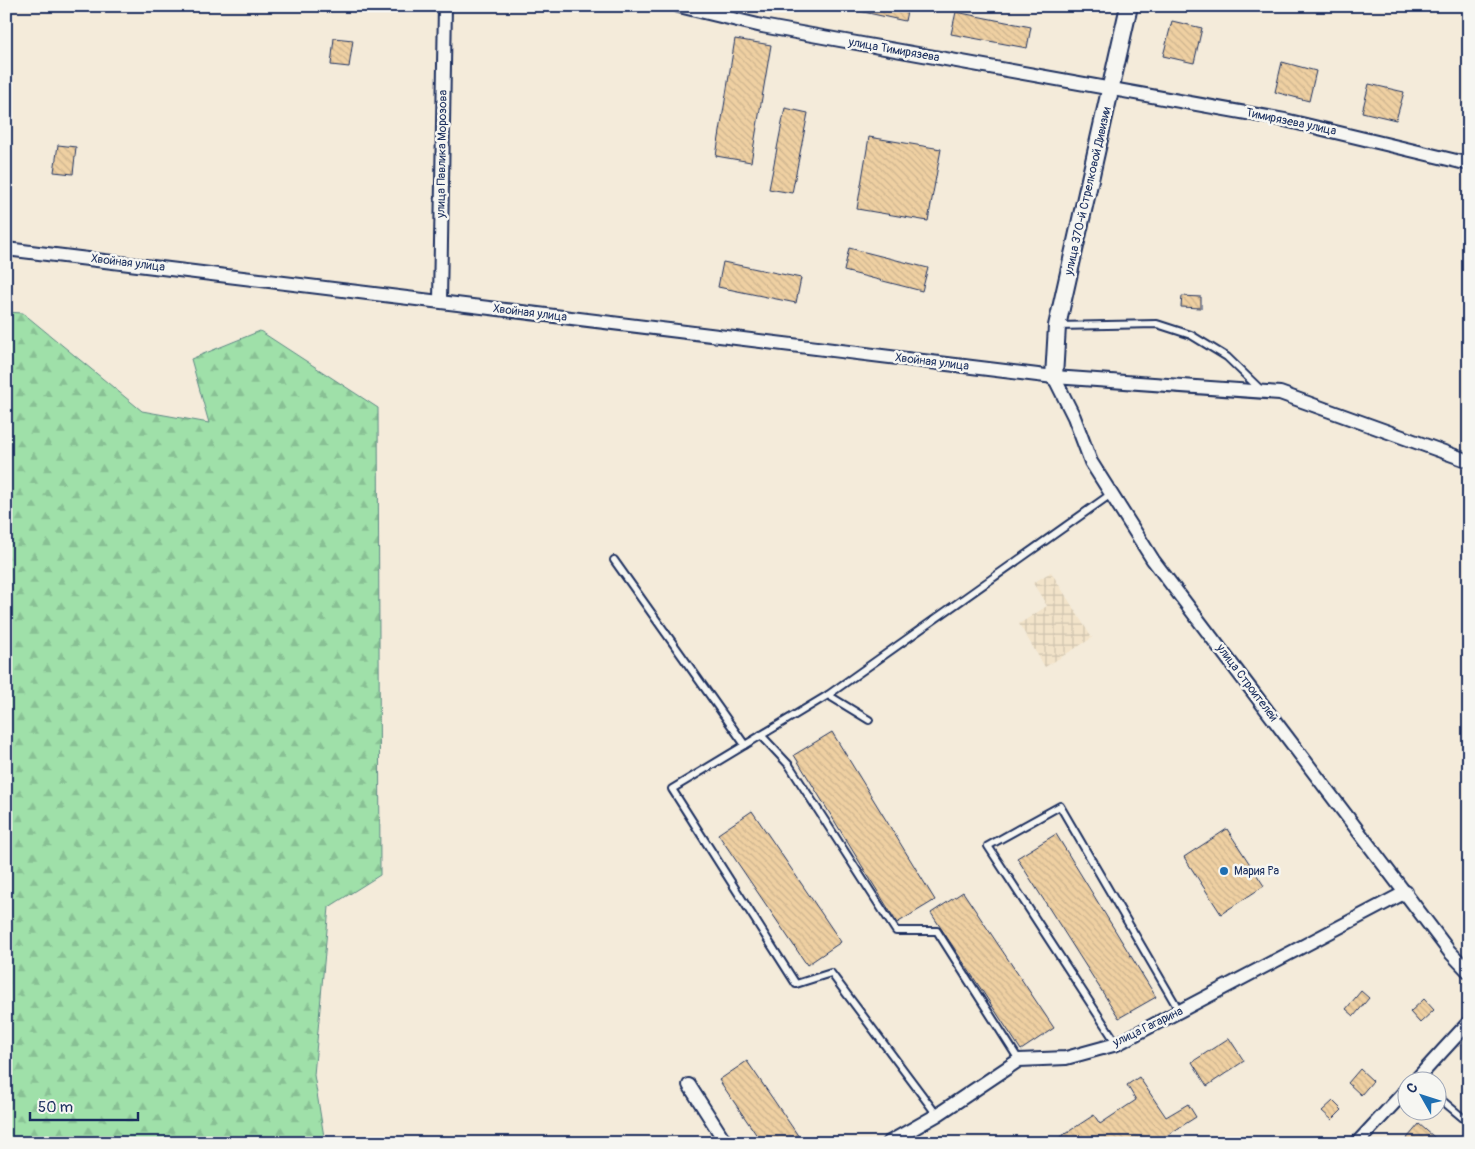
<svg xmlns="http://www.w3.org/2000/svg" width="1475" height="1149" font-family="Pangolin,sans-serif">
<defs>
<pattern id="industrial-grid" width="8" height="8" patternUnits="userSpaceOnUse" patternTransform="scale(1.25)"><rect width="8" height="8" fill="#f2e3c9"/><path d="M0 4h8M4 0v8" fill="none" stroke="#cfc3af"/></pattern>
<pattern id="forest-firs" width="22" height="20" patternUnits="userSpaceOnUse" patternTransform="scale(1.25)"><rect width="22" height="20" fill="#9fe0a9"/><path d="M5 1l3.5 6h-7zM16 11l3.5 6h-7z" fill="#88c094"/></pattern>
<pattern id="building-back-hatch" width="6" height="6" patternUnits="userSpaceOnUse" patternTransform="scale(1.25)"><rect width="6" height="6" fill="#efd0a2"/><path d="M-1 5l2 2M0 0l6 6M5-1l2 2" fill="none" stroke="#ccb38e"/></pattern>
</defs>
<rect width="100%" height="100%" fill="#f4ebda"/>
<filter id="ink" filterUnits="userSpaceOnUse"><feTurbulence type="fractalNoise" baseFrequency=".02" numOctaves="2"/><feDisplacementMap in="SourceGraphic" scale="10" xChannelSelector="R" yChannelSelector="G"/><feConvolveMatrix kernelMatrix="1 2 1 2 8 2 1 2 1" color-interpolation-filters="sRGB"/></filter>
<g filter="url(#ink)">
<polygon fill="url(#industrial-grid)" points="1051,572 1092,638 1045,667 1019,624 1047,606 1033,583"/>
<polygon fill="url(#forest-firs)" stroke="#5d8884" points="6,312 23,313 142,411 209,423 191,359 260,331 378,408 380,875 329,907 314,1075 325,1143 6,1143"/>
<g fill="url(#building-back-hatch)" stroke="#1b2f5e">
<polygon points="860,6 908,6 905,21 859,11"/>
<polygon points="956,12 1031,27 1027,48 951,34"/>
<polygon points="1172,21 1202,28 1194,63 1163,56"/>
<polygon points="334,38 353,40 349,67 331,65"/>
<polygon points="735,39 771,45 751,162 716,156"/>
<polygon points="1282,62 1316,71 1309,101 1275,92"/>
<polygon points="1369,84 1404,92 1396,120 1362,112"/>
<polygon points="785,108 808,113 792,193 769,189"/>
<polygon points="869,137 941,149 928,221 857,209"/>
<polygon points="58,145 76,147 73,174 54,172"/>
<polygon points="849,248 928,268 922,291 844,271"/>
<polygon points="723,262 801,278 796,303 718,287"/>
<polygon points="1182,296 1201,297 1201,308 1181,307"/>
<polygon points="832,732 935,900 897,923 794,755"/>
<polygon points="752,811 841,942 807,965 718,834"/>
<polygon points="1227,829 1264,886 1221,914 1184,857"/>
<polygon points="1056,834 1156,997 1119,1018 1017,858"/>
<polygon points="963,892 1054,1028 1021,1050 931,913"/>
<polygon points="1361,991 1369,998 1354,1016 1346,1009"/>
<polygon points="1424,999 1434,1010 1420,1023 1410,1012"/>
<polygon points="1229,1038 1244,1061 1207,1086 1192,1062"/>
<polygon points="747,1061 799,1137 791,1143 762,1143 719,1080"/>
<polygon points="1360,1069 1373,1081 1361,1095 1348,1083"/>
<polygon points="1139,1077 1166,1117 1188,1104 1196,1117 1155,1143 1051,1143 1094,1115 1100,1124 1136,1100 1127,1085"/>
<polygon points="1333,1101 1342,1110 1332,1120 1322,1111"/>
<polygon points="1419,1124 1441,1143 1403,1143"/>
</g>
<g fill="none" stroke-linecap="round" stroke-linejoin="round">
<g stroke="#1b2f5e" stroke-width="10">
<g id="service">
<polyline points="1057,326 1157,324 1191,335 1227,357 1261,390"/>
<polyline points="614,560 745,745"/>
<polyline points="828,695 1111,494"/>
<polyline points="869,720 828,695 672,789 796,984 831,973 937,1115"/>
<polyline points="761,735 789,765 896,931 937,931 1019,1060"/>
<polyline points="1117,1044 988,846 1060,806 1180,1012"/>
<polyline points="1438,1097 1469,1123"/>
</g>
</g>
<g stroke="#1b2f5e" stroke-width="16">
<g id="minor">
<polyline points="679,6 762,26 1285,120 1469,164"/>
<polyline points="6,249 1054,377 1280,393 1469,461"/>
<polyline points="440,301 445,6"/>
<polyline points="1054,377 1074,417 1091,462 1153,560 1449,951 1469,972"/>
<polyline points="1414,1082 1469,1022"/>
<polyline points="689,1085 726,1143"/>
<polyline points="888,1143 937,1115 1019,1060 1066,1058 1117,1044 1406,892"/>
<polyline points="1357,1143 1408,1088"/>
</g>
</g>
<g stroke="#1b2f5e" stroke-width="20">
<polyline id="tertiary" points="1054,377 1057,326 1129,6"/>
</g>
<use href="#service" stroke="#f6f6f2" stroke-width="6"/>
<use href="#minor" stroke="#f6f6f2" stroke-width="12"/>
<use href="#tertiary" stroke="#f6f6f2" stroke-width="16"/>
</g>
</g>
<circle fill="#1f6fb2" stroke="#f6f6f2" stroke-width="2" cx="1224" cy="871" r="5"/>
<g text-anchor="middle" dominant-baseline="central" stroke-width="5" stroke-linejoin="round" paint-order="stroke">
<g font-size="12" fill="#1b2f5e" stroke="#f6f6f2">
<text transform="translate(894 50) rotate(10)">улица Тимирязева</text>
<text transform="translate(1291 122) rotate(12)">Тимирязева улица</text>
<text transform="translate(442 154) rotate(-89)">улица Павлика Морозова</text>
<text transform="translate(1088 191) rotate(-77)">улица 370-й Стрелковой Дивизии</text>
<text transform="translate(128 263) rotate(7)">Хвойная улица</text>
<text transform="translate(530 313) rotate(7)">Хвойная улица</text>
<text transform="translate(932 362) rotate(7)">Хвойная улица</text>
<text transform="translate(1247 683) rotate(53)">улица Строителей</text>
<text transform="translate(1148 1027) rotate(-26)">улица Гагарина</text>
</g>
<g font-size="12" fill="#1b2f5e" stroke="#f6f6f2" text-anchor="start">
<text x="1234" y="871">Мария Ра</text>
</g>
</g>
<rect width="1475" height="1149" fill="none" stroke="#f6f6f2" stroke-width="25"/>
<rect x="12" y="12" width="1450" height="1124" fill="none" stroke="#1b2f5e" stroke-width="2" filter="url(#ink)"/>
<g transform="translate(1422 1096) rotate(309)"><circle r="24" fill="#f6f6f2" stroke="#9ea6b7"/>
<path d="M0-4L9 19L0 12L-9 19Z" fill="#1f6fb2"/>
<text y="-8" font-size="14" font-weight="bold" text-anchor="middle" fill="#1b2f5e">С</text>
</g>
<path d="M30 1112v8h108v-8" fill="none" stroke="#1b2f5e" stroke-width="2.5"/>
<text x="38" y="1112" font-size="15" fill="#1b2f5e" stroke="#f6f6f2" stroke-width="4" paint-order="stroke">50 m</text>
</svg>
